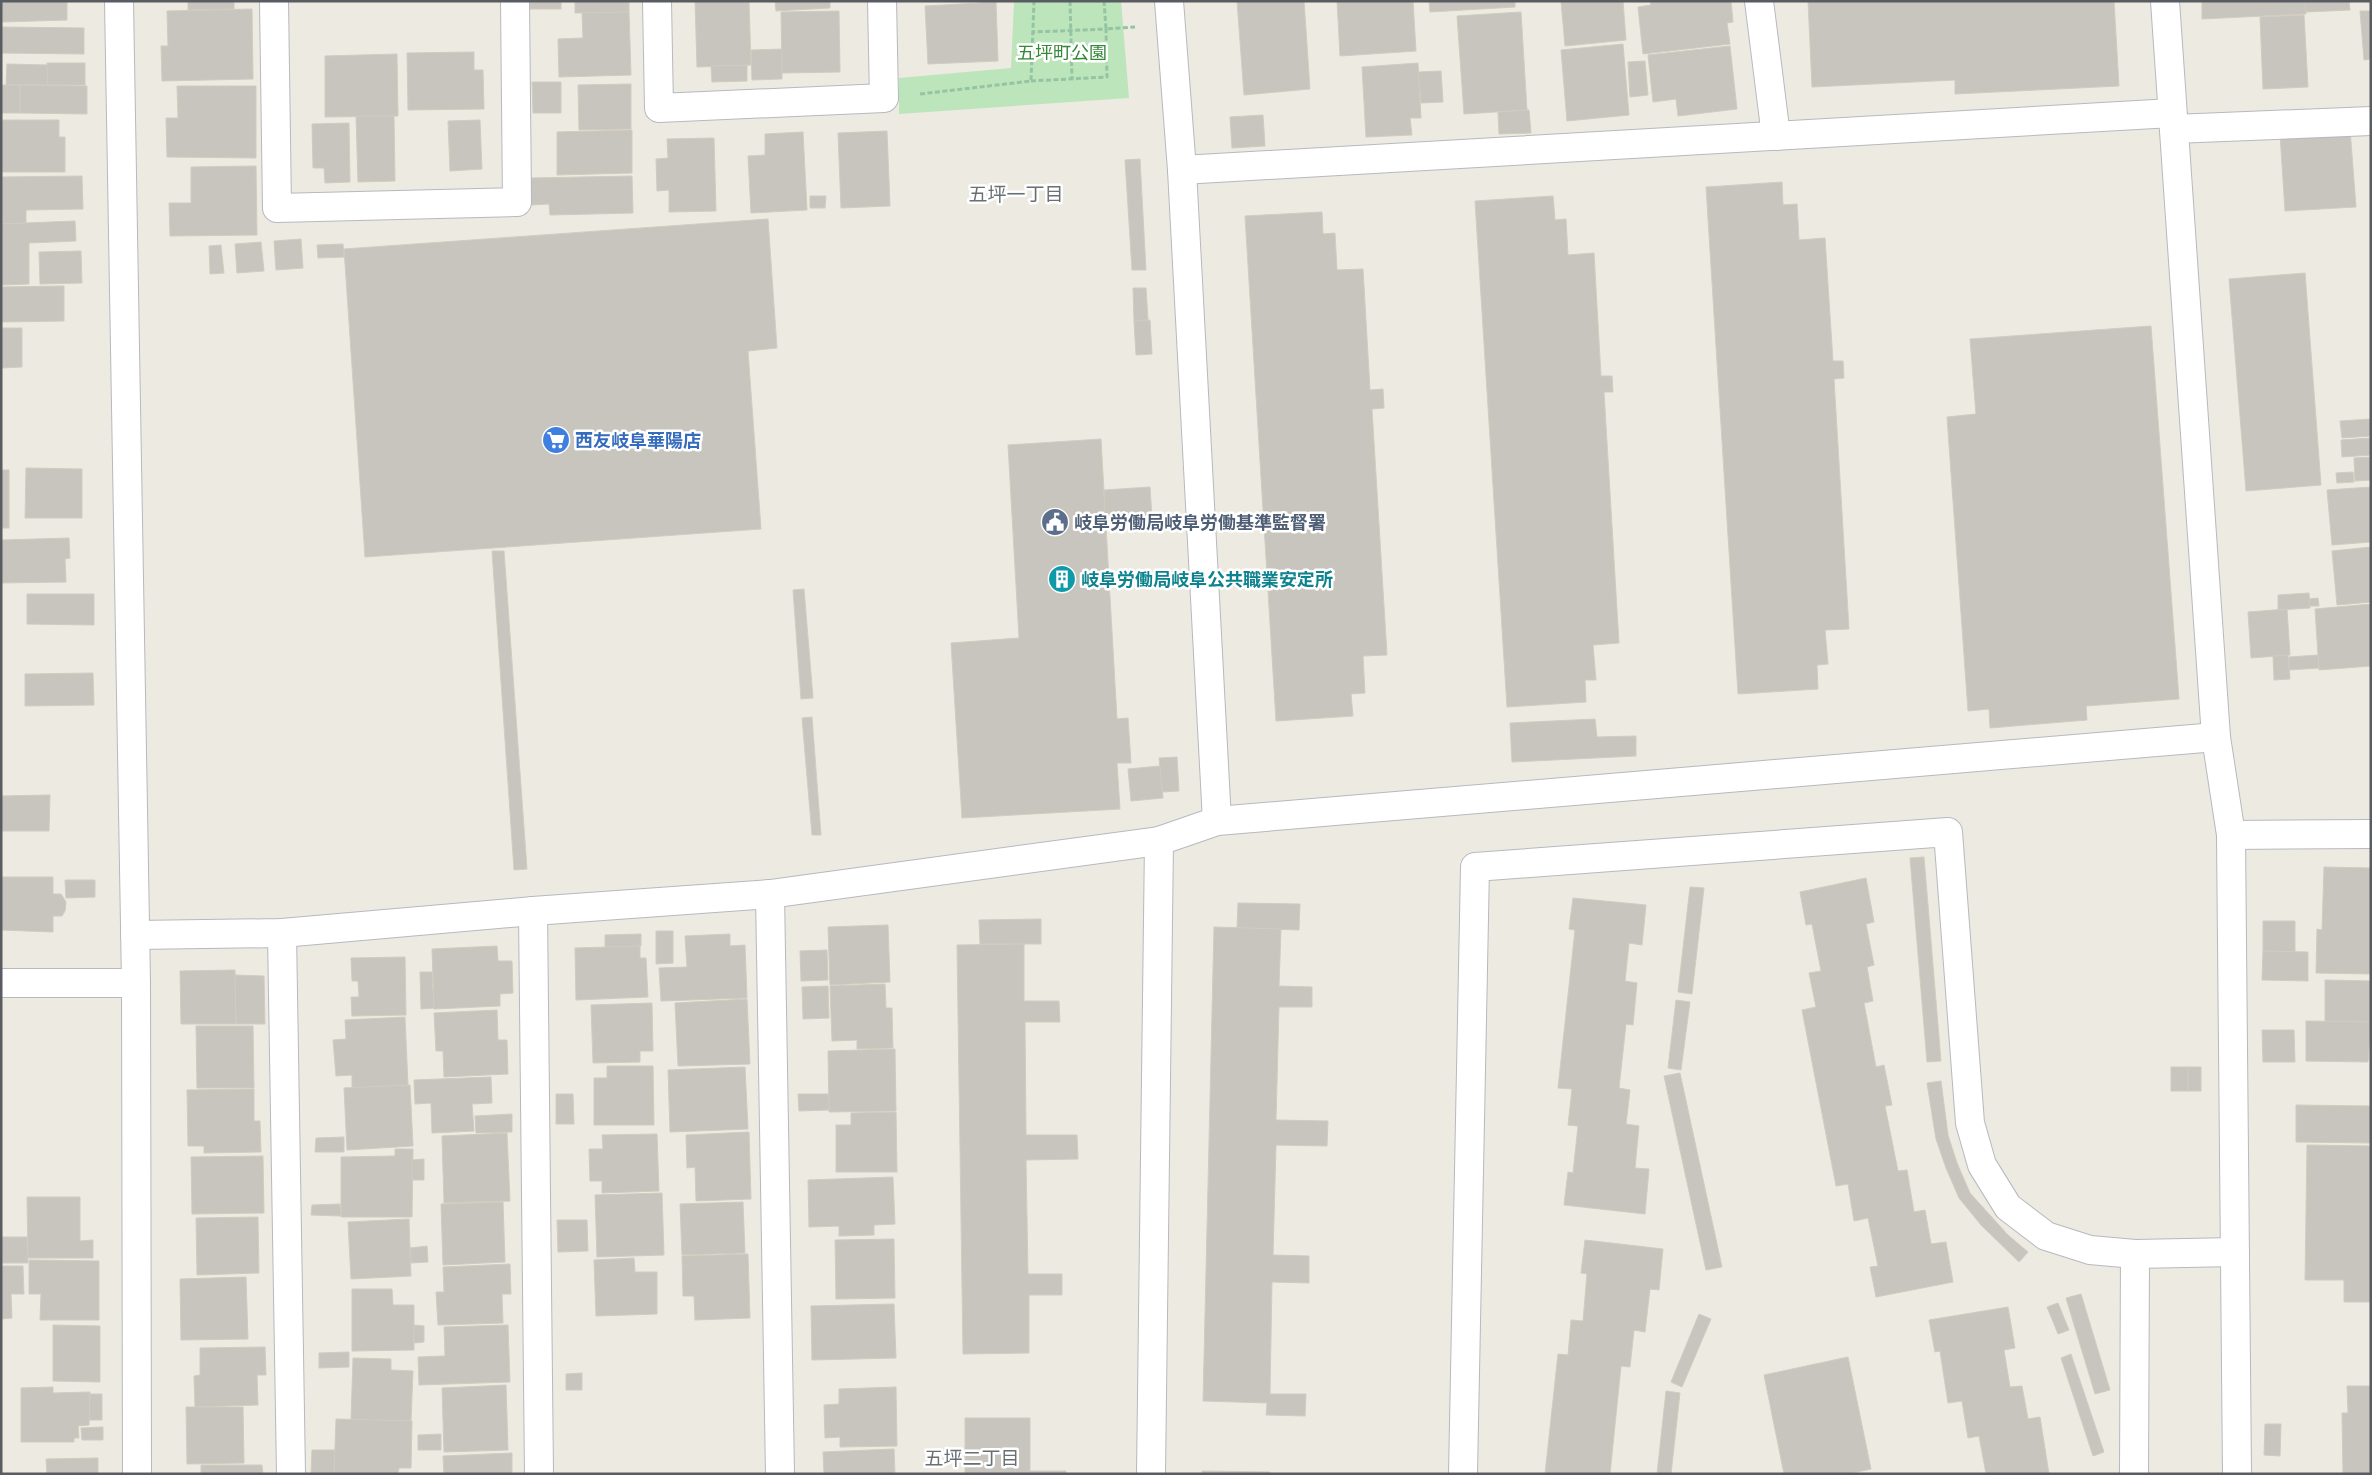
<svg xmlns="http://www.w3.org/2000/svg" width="2372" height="1475" font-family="'Asap Condensed','Noto Sans JP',sans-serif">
<rect width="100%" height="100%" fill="#edeae1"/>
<polygon fill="#bce5bc" points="1014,1 1121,1 1129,98 899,114 899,78 1011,68"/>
<g fill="#c8c4be" stroke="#d2ccbf">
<polygon points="1,1 67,1 67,20 1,22"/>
<polygon points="188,1 234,1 234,9 188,10"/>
<rect x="529" y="1" width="32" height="8"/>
<polygon points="575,1 629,1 629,12 575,13"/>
<polygon points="695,1 749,1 751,65 697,67"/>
<polygon points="775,1 830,1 830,8 776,11"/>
<polygon points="1237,1 1304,1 1310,89 1244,95"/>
<polygon points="1337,1 1413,1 1416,51 1340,56"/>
<polygon points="1429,1 1515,1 1515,7 1430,12"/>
<polygon points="1561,1 1623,1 1626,40 1565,46"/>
<polygon points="1650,1 1731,1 1733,22 1727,23 1730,44 1643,54 1638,7 1651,5"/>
<polygon points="1808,1 2114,1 2119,86 1955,94 1955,80 1812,87"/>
<polygon points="2202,1 2305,1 2306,14 2202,19"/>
<polygon points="2305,1 2349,1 2350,10 2306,12"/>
<polygon points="996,2 998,61 928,64 925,6"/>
<polygon points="252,9 253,79 162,81 161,46 168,46 167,11"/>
<polygon points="839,11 840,72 782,73 781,12"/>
<polygon points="2360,11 2371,11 2371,59 2364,60"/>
<polygon points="629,12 631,75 559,77 558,39 583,38 582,13"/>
<polygon points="1521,12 1527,110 1464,114 1457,16"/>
<polygon points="2304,15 2308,87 2263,89 2260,17"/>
<polygon points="1,27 84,28 84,54 1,53"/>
<polygon points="1623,44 1629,115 1567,121 1561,50"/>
<polygon points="1730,46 1737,109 1678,116 1676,99 1653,102 1648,55"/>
<polygon points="782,49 782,79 752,80 751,50"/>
<polygon points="474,52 474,70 483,70 484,109 408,110 407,53"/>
<polygon points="397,54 398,116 325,117 325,56"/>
<polygon points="1645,61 1648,95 1630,97 1628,62"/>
<rect x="47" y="63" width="38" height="22"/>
<polygon points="1418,63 1421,118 1410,118 1412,135 1366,137 1362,67"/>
<polygon points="7,64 48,65 47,85 6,85"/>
<polygon points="747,65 747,81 712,82 711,66"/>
<polygon points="1441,71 1443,102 1421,103 1418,72"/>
<polygon points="532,82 561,82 561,113 533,113"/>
<polygon points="631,84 631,129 579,130 578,85"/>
<rect x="1" y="85" width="19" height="28"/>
<polygon points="20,85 87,86 87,114 20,113"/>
<polygon points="177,86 256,86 256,158 167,157 166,118 178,118"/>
<polygon points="1529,110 1531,133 1499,134 1498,112"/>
<polygon points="1263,115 1265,146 1232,148 1230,117"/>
<polygon points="356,116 394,116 395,181 358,182"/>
<polygon points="1,120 59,120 59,137 65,137 65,172 1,172"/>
<polygon points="480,120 482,169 450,171 448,121"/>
<polygon points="349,123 350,182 325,183 324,168 313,168 312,124"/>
<polygon points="2350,129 2356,207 2285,211 2280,134"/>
<polygon points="632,130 632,173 557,175 557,132"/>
<polygon points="887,131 890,206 841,208 838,133"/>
<polygon points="803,132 807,210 751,213 748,156 765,155 765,134"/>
<polygon points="714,138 716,211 669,212 669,190 657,191 656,159 668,158 667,139"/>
<polygon points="1140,159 1146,270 1132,270 1125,160"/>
<polygon points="256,166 257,235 170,236 169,203 191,203 191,167"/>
<polygon points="82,176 83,209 26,210 26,223 1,224 1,177"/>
<polygon points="632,176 633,213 550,215 549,204 531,205 531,178"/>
<polygon points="1782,182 1783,205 1797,204 1799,240 1825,238 1833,361 1843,361 1844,378 1834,379 1849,629 1825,630 1828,664 1817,665 1818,689 1738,694 1706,187"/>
<polygon points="810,196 826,196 825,208 810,208"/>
<polygon points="1553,196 1555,220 1566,219 1568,255 1594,253 1601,376 1612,376 1613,392 1604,392 1619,643 1593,645 1596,680 1585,680 1586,702 1507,707 1475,201"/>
<polygon points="1322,212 1323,234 1335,233 1337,270 1363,269 1370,390 1383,389 1384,408 1372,409 1387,655 1363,656 1365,693 1351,694 1353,716 1276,721 1245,216"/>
<polygon points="768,219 777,348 748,351 761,529 365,557 344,249"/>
<polygon points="75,221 76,241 29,243 29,284 1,285 1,224"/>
<polygon points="301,239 303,268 276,270 274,241"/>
<polygon points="261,242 264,271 237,273 235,244"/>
<polygon points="343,244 344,257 318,258 317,245"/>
<polygon points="221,245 224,273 210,274 209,246"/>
<polygon points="81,251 82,283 40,284 39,252"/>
<polygon points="2305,273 2321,485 2246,491 2229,279"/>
<polygon points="64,286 64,321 1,322 1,287"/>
<polygon points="1133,288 1146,288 1148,320 1134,321"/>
<polygon points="1150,320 1152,354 1136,355 1134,321"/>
<polygon points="2151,326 2179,699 2086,706 2087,720 1990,728 1989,709 1968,711 1947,417 1976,414 1970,339"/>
<polygon points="1,328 22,328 22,367 1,368"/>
<polygon points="2371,419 2371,436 2342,438 2340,421"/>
<polygon points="2371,438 2371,455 2342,457 2341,440"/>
<polygon points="1101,439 1117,719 1128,718 1131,763 1117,763 1120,809 962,818 951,643 1019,638 1008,445"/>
<polygon points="2371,457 2371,480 2355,481 2354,458"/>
<polygon points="26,468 82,469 82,518 25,518"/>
<rect x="1" y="470" width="8" height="58"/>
<polygon points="2353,472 2354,482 2337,483 2336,473"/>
<polygon points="1150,487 1152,517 1105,519 1104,490"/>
<polygon points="2371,487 2371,542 2332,545 2327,490"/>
<polygon points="69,538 70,558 65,559 66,582 1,583 1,540"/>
<polygon points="2371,547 2371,602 2337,605 2332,551"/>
<polygon points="492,551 504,551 527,869 514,870"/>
<polygon points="804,589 813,698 801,699 793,590"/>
<polygon points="2309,593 2310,608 2278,610 2278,595"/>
<polygon points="27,594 94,594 94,625 27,624"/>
<polygon points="2318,598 2319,606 2310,606 2309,599"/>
<polygon points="2371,604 2371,666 2319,670 2315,609"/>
<polygon points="2287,609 2290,655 2251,658 2248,612"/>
<polygon points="2288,655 2290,679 2274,680 2273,656"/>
<polygon points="2318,655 2319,668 2289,670 2289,657"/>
<polygon points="93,673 94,705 25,706 25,674"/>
<polygon points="812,717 821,835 812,835 802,718"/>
<polygon points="1595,719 1597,737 1636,736 1636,756 1512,762 1510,723"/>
<polygon points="1177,757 1179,791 1162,792 1159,758"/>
<polygon points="1160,766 1163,798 1131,801 1128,769"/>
<polygon points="50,795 49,831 1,831 1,796"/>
<polygon points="1924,857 1941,1061 1927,1062 1910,858"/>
<polygon points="2324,867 2371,868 2371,974 2316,973 2317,929 2322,930"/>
<polygon points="1,877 53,877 53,894 61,894 66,902 65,911 62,916 53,916 53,932 1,930"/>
<polygon points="1866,878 1874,922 1866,924 1874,965 1867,967 1873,1001 1864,1003 1876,1067 1884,1065 1892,1105 1885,1106 1898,1171 1907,1170 1914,1212 1925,1210 1931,1244 1946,1242 1953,1282 1876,1297 1870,1267 1878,1266 1868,1218 1854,1221 1848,1184 1836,1186 1802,1010 1816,1007 1809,973 1821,971 1812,924 1806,925 1800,892"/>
<polygon points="65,880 95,880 95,897 66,898"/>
<polygon points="1690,887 1704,888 1692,994 1678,992"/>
<polygon points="1573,898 1646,905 1642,945 1629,943 1625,981 1637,983 1633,1025 1626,1024 1619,1088 1630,1090 1626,1124 1639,1126 1635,1168 1649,1169 1645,1214 1564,1205 1568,1172 1573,1173 1578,1126 1568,1125 1572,1089 1558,1088 1575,930 1569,929"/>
<polygon points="1238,903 1300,904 1299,930 1237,928"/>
<polygon points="1041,919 1041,944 980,944 979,920"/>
<polygon points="2263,921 2295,921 2295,952 2263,951"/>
<polygon points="888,925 890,982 830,985 828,927"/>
<polygon points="1214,927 1281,929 1279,986 1312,987 1312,1007 1279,1007 1276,1120 1328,1121 1327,1146 1276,1145 1273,1255 1309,1256 1309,1283 1272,1282 1270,1394 1306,1394 1305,1416 1266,1415 1267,1403 1203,1401"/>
<polygon points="656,931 673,931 673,963 656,964"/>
<polygon points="641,934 641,946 605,947 605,935"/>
<polygon points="730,934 730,946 745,945 747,998 661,1001 659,968 687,967 685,936"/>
<polygon points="1024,944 1024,1001 1059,1001 1060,1022 1025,1022 1026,1135 1077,1135 1078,1159 1026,1160 1028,1274 1062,1274 1062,1295 1029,1295 1029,1353 963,1354 957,945"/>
<polygon points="497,946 498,961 512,961 513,993 500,994 500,1006 434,1009 432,949"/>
<polygon points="640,946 640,958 646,958 648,997 576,1000 575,948"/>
<polygon points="827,950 828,980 801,981 800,951"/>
<polygon points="2263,951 2308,952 2308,981 2262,980"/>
<polygon points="405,957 406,1015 352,1016 351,997 359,997 358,981 352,981 351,958"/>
<polygon points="235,970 236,1024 181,1024 180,971"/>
<polygon points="420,972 432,972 434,1008 421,1009"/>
<polygon points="235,975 264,976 265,1024 236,1024"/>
<polygon points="2325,980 2371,981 2371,1022 2325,1021"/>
<polygon points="885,984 886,1008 892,1008 893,1048 857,1049 857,1040 832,1041 830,986"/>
<polygon points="828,986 829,1018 803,1019 802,987"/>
<polygon points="747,999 750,1064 678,1066 675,1003"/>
<polygon points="1676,1000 1690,1002 1681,1070 1668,1068"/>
<polygon points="652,1003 653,1051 640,1051 640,1062 593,1063 591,1005"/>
<polygon points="497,1010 498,1040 507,1040 508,1074 444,1077 443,1051 436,1051 434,1013"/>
<polygon points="405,1017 408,1085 352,1088 352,1075 336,1076 333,1040 346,1039 345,1020"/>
<polygon points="2306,1021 2371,1022 2368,1062 2306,1061"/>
<polygon points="196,1026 253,1026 254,1088 197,1088"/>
<polygon points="2262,1030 2294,1030 2295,1062 2263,1062"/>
<polygon points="895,1049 896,1111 829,1112 828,1051"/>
<polygon points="607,1066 653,1066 654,1125 594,1125 594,1078 607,1078"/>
<polygon points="745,1067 748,1129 670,1132 668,1070"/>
<rect x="2171" y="1067" width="17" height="24"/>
<rect x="2188" y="1067" width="13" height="24"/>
<polygon points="1680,1073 1722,1267 1706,1270 1664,1076"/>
<polygon points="491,1077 492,1103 472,1104 474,1131 432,1133 431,1103 415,1104 414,1080"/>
<polygon points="1941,1081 1948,1135 1957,1163 1970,1193 2008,1235 2028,1252 2019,1262 1981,1225 1959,1198 1946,1168 1936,1139 1927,1083"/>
<polygon points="410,1085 413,1146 347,1150 344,1088"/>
<polygon points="254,1089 254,1121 260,1121 261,1152 204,1153 204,1146 188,1146 187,1090"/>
<polygon points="556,1094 573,1094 574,1124 556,1124"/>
<polygon points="798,1094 829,1094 829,1110 799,1111"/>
<polygon points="2296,1105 2371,1106 2371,1143 2296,1142"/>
<polygon points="896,1112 897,1172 836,1172 836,1125 851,1125 851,1113"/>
<polygon points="512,1114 512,1132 476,1133 475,1116"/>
<polygon points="749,1132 751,1199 696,1201 695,1167 687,1168 686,1135"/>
<polygon points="507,1133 510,1201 444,1203 442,1136"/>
<polygon points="657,1134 659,1191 602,1193 602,1181 590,1181 589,1149 603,1149 602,1135"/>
<polygon points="344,1137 344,1152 315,1152 316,1138"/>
<polygon points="2307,1145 2371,1146 2371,1302 2344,1302 2344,1280 2305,1280"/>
<polygon points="395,1149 413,1149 412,1217 341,1217 341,1157 395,1156"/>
<polygon points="263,1156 264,1213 192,1214 191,1157"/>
<polygon points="424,1159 424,1180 412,1180 412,1160"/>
<polygon points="893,1177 895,1224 874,1225 874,1235 839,1236 839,1226 809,1227 808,1180"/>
<polygon points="662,1193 664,1255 597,1257 595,1195"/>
<polygon points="27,1197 80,1197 80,1241 93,1240 93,1258 28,1258"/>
<polygon points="503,1202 505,1262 443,1265 441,1204"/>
<polygon points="743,1202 745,1253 682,1255 680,1204"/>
<polygon points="340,1204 341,1216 311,1215 312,1205"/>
<polygon points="258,1217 259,1273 197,1275 196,1218"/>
<polygon points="409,1219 411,1276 351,1279 348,1222"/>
<polygon points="557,1220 587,1220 588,1251 558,1252"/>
<polygon points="1,1237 27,1237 28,1263 1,1263"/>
<polygon points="894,1239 895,1298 836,1299 835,1240"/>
<polygon points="1585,1240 1663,1249 1659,1290 1650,1289 1645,1332 1634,1330 1630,1367 1621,1366 1610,1474 1545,1474 1558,1354 1568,1355 1571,1320 1583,1321 1587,1274 1581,1273"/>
<polygon points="427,1246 428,1262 411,1263 410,1248"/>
<polygon points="748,1254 750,1318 695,1320 694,1296 683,1296 682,1256"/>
<polygon points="634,1258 635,1272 657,1272 657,1314 596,1316 594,1260"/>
<polygon points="29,1260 99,1261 99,1320 40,1320 41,1294 29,1294"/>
<polygon points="510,1264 511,1294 502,1294 503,1323 438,1325 436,1292 444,1292 443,1267"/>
<polygon points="1,1266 23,1266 24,1294 11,1294 12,1318 1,1319"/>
<polygon points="246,1277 248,1339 181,1340 180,1279"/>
<polygon points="352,1289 392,1289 393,1305 414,1305 414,1350 352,1351"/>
<polygon points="2081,1294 2110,1390 2095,1394 2066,1298"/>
<polygon points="2058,1303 2069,1330 2058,1334 2047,1307"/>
<polygon points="894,1304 896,1358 812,1360 811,1306"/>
<polygon points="2008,1307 2015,1348 2004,1350 2010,1387 2022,1386 2028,1419 2040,1417 2049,1474 1986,1474 1979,1436 1968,1438 1962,1401 1948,1403 1940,1351 1935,1352 1929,1320"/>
<polygon points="1699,1314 1711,1319 1682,1387 1671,1382"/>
<polygon points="53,1325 100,1326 100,1382 53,1381"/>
<polygon points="414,1325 424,1326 424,1342 414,1343"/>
<polygon points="508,1325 510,1382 419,1385 418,1357 445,1356 444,1327"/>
<polygon points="265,1347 266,1375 257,1375 258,1405 195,1407 194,1376 200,1375 200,1348"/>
<polygon points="349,1352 349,1367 319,1368 319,1353"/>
<polygon points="2071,1354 2104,1452 2093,1456 2061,1358"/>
<polygon points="1848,1357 1871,1469 1848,1474 1784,1474 1764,1375"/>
<polygon points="353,1358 391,1359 391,1370 413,1371 411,1421 351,1420"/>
<polygon points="582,1373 582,1390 566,1390 566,1374"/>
<polygon points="506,1385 508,1450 444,1452 442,1388"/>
<polygon points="2347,1386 2371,1386 2371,1474 2343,1474 2342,1413 2348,1413"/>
<polygon points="53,1387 53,1393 90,1392 89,1425 78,1426 79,1438 74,1438 74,1442 21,1442 21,1388"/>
<polygon points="896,1387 897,1446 840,1447 840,1437 825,1438 824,1405 839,1404 839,1389"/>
<polygon points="1666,1391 1680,1393 1671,1474 1657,1474"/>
<polygon points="90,1394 102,1394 102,1420 89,1420"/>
<polygon points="186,1407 243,1407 244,1463 187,1464"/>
<polygon points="965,1418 1030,1418 1030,1471 1066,1471 1066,1474 965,1474"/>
<polygon points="336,1419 412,1421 411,1468 399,1468 398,1474 334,1474"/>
<polygon points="2265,1424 2281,1424 2280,1456 2264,1455"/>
<polygon points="103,1427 103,1440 82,1440 81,1428"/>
<polygon points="441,1434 441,1450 418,1450 418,1435"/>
<polygon points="894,1449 895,1474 824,1474 823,1452"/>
<polygon points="312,1450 335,1450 334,1474 311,1474"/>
<polygon points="512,1453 512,1474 444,1474 443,1456"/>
<polygon points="98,1458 98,1474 47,1474 46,1459"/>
<polygon points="201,1465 262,1465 263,1474 201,1474"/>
<polygon points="1202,1471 1270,1472 1270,1474 1202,1474"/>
</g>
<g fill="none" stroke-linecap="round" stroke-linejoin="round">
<g stroke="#b6b9be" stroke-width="30">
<g id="minor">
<polyline points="119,1 136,983 137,1474"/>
<polyline points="274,1 277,208 517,202 515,1"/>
<polyline points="657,1 659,108 884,98 882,1"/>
<polyline points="1169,1 1182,170 1217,821"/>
<polyline points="1759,1 1776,136"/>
<polyline points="2165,1 2216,737 2231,835 2237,1474"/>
<polyline points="2174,129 2371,121"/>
<polyline points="1182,170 2172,113"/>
<polyline points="2231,835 2371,834"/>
<polyline points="770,894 780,1474"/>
<polyline points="533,911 539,1474"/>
<polyline points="282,933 291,1474"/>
<polyline points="135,935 282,933 533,911 770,894 1159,841 1217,821 2216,737"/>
<polyline points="1,983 136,983"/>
<polyline points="1151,1474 1159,841"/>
<polyline points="1463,1474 1475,867 1948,832 1970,1123 1982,1165 2008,1207 2046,1236 2090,1250 2135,1254 2235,1252"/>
<polyline points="2134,1474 2135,1254"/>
</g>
</g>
<g stroke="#94c4a2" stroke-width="3" stroke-dasharray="5 2.5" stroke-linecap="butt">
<polyline points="1070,1 1072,79"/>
<polyline points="1104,1 1106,29 1135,27"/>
<polyline points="1031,81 1107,77 1106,29 1033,32"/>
<polyline points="920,94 1031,81 1034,1"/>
</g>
<use href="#minor" stroke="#fff" stroke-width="28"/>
</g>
<defs>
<g id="supermarket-disc" transform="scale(1.4375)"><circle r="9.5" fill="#3f7fe0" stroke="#fff"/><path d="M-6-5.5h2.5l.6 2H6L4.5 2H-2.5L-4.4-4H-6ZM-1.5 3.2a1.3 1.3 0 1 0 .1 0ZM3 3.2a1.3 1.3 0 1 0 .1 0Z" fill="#fff"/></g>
<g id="civic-disc" transform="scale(1.4375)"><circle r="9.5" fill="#5c6f8a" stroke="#fff"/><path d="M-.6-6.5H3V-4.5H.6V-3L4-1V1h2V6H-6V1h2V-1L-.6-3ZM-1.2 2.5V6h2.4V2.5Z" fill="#fff"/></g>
<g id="building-disc" transform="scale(1.4375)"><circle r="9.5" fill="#0f9aa8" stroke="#fff"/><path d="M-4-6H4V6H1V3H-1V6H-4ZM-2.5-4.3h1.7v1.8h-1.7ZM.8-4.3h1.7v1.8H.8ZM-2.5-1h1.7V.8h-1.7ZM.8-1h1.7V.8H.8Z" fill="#fff"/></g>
</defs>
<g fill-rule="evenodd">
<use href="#supermarket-disc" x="556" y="440"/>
<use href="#civic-disc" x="1055" y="522"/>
<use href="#building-disc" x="1062" y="579"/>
</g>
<g text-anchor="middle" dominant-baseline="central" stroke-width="5" stroke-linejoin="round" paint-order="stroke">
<g font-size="18" fill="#338737" stroke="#fff">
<text x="1062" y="52">五坪町公園</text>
</g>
<g font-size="18" font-weight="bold" fill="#366cbe" stroke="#fff" text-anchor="start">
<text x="575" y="440">西友岐阜華陽店</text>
</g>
<g font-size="18" font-weight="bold" fill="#4e5e75" stroke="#fff" text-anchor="start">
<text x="1074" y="522">岐阜労働局岐阜労働基準監督署</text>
</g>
<g font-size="18" font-weight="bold" fill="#0d838f" stroke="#fff" text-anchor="start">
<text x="1081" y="579">岐阜労働局岐阜公共職業安定所</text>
</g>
<g font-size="19" fill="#6a6f74" stroke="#fff">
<text x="1016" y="194">五坪一丁目</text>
<text x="972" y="1458">五坪二丁目</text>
</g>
</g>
<rect width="2372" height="1475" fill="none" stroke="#595d62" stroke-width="5"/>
</svg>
